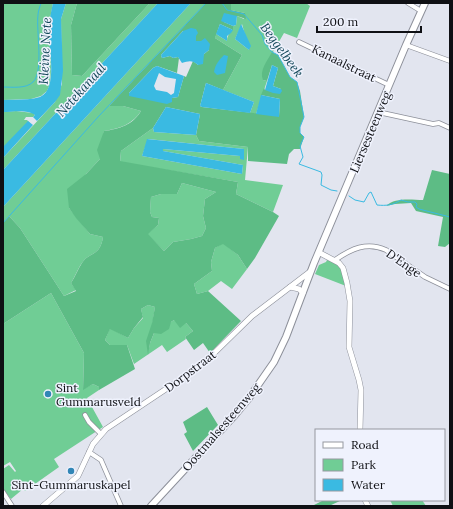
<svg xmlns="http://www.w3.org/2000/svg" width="453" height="509" font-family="Lora,serif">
<rect width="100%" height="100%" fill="#e2e5ef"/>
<g fill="#70cd95" fill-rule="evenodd">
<polygon points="3,3 53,3 50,19 51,70 50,84 47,91 41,96 31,99 3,100"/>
<polygon points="66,3 77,3 71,25 72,75 82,76 150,3 158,3 3,170 3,158 55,102 62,84 61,19"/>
<path d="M191 3H206L109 106H123L141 111C133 124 119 129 104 131L100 159 86 174 69 208 90 234 103 237C100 257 90 251 82 263 78 268 75 277 71 283L76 290 64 296 20 228 9 216 3 223V207Z"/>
<path d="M231 3H306L310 6 297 38 284 33 265 66 263 80 267 81 256 114 250 113 254 102 223 90 242 55 215 38 216 34 227 41C227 34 232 32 233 26L236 25 237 16 244 19 245 13 231 10ZM242 24 249 50 235 39Z"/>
<polygon points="16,111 33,113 35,115 33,117 26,117 24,120 27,120 30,123 3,152 3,112"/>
<path d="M153 128 154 132 196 135 199 141 248 147 245 180 283 185 273 212 236 194 238 182 120 162 121 151ZM148 139 244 149 240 156 163 149V151L243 165 242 174 142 156Z"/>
<polygon points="182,183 216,192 205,199 203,216 206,228 202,236 191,239 173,242 164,251 147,234 158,225 159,218 152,217 150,212 151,197 161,194 177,194"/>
<polygon points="223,243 238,255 247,269 232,289 221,281 208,291 197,294 194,284 212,271 211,262 215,248"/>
<path d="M327 260C342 265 342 271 346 286L315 274 319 265 326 262Z"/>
<polygon points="51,293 84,353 83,389 93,384 99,387 99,390 87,398 103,427 54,459 59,467 25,491 23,489 11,499 3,489 3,469 9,465 15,472 16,471 10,462 3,466 3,324"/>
<polygon points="148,305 155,307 148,353 150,343 154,333 174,320 186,323 193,331 185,337 186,339 167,352 162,345 134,364 127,345 110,345 105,340 110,328 128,338 134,328 143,318 141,309"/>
<polygon points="390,500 422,500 426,506 393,506"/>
</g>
<g fill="#5dbc85" fill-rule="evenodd">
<polygon points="77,3 150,3 82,76 72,75 71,25"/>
<path d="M206 3H231V10L245 13 246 19 237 16 224 22 233 26V30L220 24 215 38 242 55 223 90 206 83 200 106 202 107 279 116 280 99 261 95 264 88 265 90 281 89 273 86 278 68 272 65 267 81 263 80C259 71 267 61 272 52L278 55 290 77 297 82 300 91 304 117 300 127V133L304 137 300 149H294L289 154 287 164 248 161V147L199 141 196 135 200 114 166 107 153 128 121 151 120 161 238 182 236 194 273 212 279 216 255 258 247 269 238 255 223 244 215 248 211 262 212 271 194 284 197 294 208 291 241 321 210 353 203 343 194 350 185 337 193 331 186 323 180 328 174 320 171 322 169 329 161 334 154 333 150 343 148 355 146 341 152 323 155 307 148 305 141 309 143 317 134 328 128 338 110 329 105 340 110 345H127L135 369 99 390V387L93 384 83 390 84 353 51 293 3 324V223L9 216 20 228 64 296 76 291 71 283C75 277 78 269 82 263 90 251 100 257 103 237L90 234 76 218 69 208 67 189 86 174 100 159 97 150 104 131C119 129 133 125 141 111L123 106H109ZM183 31 196 36V41H201L209 50 204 54 198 65 193 61 186 77 184 76 178 97 172 98 129 93 153 68 157 66 177 73 179 58 178 57 173 58 170 56 162 58 161 55ZM182 183 216 192 205 199 203 216 206 228 202 236 191 239 173 242 164 251 148 234 158 225 159 218 152 217 150 212 151 197 161 194H177Z"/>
<path d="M432 170 450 174V243L445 247 438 246 443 217 416 211 411 203 395 204 386 206C395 197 412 200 423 200Z"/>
<polygon points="207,407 218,425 193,451 184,434 187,432 183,422"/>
<polygon points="324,500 342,500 329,506 312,506"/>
</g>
<g fill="#3abae2" fill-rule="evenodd">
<path d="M53 3H66L61 19 63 71 60 95 55 102 37 121 33 117 35 115C27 109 12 112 3 112V100C15 99 28 101 40 97 59 89 48 47 49 30 49 21 51 12 53 3Z"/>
<polygon points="158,3 191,3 3,207 3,170"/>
<polygon points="224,13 237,16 236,25 233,26 221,21"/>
<polygon points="220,24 233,30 231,33 227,36 227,41 216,34"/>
<polygon points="241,24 251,46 249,50 235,39"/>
<path d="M191 28 196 29 198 33 196 36V41H201L205 38 210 44 209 50 204 54 203 64 198 65C192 60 189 61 182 63L178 57 173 58 170 56 162 58 161 55 183 31Z"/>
<path d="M224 55 228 56 225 73 217 75 214 72C215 65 219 60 224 55Z"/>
<polygon points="272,65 278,68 273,86 281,89 282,91 280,94 273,93 265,90"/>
<path d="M157 66 184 76 178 97 172 98V102L167 104 129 96V93L153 68ZM159 73 165 77 176 79 174 93 171 95 167 92 156 90 154 86Z"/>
<polygon points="206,83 254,102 250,113 202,107 200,106"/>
<polygon points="261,95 280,99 279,117 256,114"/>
<polygon points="166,107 200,114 196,135 154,132 153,128"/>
<polygon points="28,121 33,125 3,158 3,147"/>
<polygon points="147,139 244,149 244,160 240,159 240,156 163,149 163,151 243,165 242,174 142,156"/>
</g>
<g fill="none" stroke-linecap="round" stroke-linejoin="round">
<g stroke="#3abae2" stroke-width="1">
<polyline points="222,3 227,10 244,14 262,35 265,44 272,52 278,55 290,77 297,82 304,117 300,127 300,133 304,137 300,146 303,157 299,164 321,172 322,175 321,185 331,190 337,191"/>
<path d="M3 87C12 87 26 89 33 82 44 72 36 30 38 15 38 11 40 7 41 3"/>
<path d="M349 196 355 200 364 202 369 193 371 192 377 205C386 206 393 205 401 200L408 202H415L417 204 416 207 419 209 450 217"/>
<polyline points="3,223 98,117 206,3"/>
</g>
<g stroke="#8d909a" stroke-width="5.5">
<g id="minor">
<polyline points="408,3 421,11"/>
<polyline points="299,42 389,85"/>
<polyline points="406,45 450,61"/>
<polyline points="378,112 433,124 439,123 450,128"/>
<path d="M335 260C351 249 367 241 386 250L425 277 450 289"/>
<polyline points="85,415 89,422 101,434"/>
<polyline points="89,452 101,460 121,506"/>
<polyline points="3,492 12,506"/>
</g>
</g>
<g stroke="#8d909a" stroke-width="6">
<g id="tertiary">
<polyline points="320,253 339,263 343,268 347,283 350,301 349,347 359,380 361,390 360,430"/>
<polyline points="290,287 299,289 303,293"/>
<polyline points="365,500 368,506"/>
<polyline points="43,506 78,476 93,444 106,429 196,369 206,361 252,316 311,271"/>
</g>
</g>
<g stroke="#8d909a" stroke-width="8">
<polyline id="primary" points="151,506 235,415 249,398 274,362 286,337 314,263 406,45 425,3"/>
</g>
<use href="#minor" stroke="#fff" stroke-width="4"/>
<use href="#tertiary" stroke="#fff" stroke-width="5"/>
<use href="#primary" stroke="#fff" stroke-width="6"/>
</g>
<g fill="#3186b6" stroke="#eff2fd" stroke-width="1.5">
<circle cx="48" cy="394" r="4"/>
<circle cx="71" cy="471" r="4"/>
</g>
<g text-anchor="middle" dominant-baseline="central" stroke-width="3" stroke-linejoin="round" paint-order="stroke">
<g font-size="12" fill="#0f1014" stroke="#eff2fd">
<text transform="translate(344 63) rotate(26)">Kanaalstraat</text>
<text transform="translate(370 132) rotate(-67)">Liersesteenweg</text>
<text transform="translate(404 263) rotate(35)">D'Enge</text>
<text transform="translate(190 371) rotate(-37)">Dorpstraat</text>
<text transform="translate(221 427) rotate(-49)">Oostmalsesteenweg</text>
</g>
<g font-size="12" fill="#0f1014" stroke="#eff2fd" text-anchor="start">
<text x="56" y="387">Sint<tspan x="56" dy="14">Gummarusveld</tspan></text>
<text x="71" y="484" text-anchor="middle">Sint-Gummaruskapel</text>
</g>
<g font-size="13" font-style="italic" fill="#124758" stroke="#eff2fd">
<text transform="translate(282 50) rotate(54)">Beggelbeek</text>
<text transform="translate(45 51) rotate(-87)">Kleine Nete</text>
<text transform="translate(81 90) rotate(-48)">Netekanaal</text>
</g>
</g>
<rect width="453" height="509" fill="none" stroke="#0f1014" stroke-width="8"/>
<rect x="315" y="429" width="130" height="72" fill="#eff2fd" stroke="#9598a0"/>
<rect x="323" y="442" width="20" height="6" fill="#ffffff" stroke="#9598a0"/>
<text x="351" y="449" font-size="12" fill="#0f1014">Road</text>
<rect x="323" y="459" width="20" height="12" fill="#70cd95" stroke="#9598a0"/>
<text x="351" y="469" font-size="12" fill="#0f1014">Park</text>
<rect x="323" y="479" width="20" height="12" fill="#3abae2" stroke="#9598a0"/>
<text x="351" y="489" font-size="12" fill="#0f1014">Water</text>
<path d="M317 26v6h104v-6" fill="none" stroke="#0f1014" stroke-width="2"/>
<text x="323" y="26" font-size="12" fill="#0f1014" stroke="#eff2fd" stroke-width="3" paint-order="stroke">200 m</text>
</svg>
